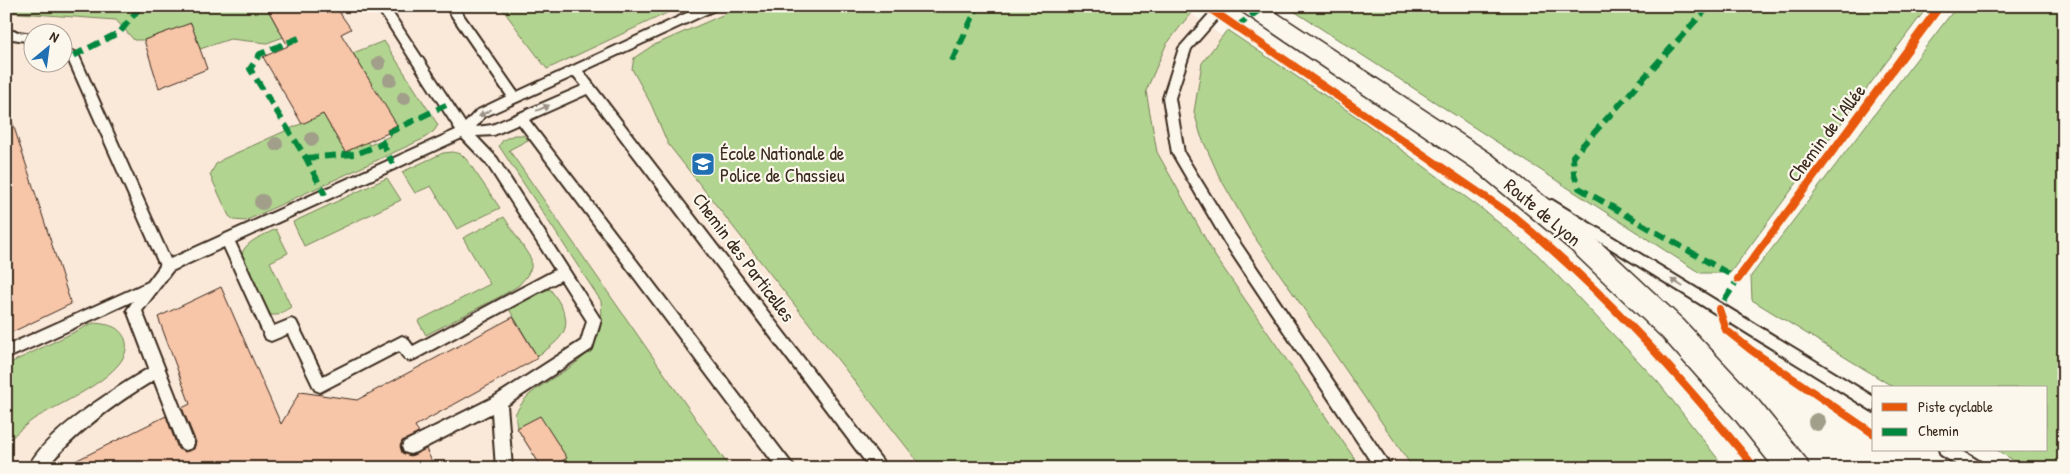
<svg xmlns="http://www.w3.org/2000/svg" width="2070" height="474" font-family="'Patrick Hand',sans-serif">
<rect width="100%" height="100%" fill="#fbf7ec"/>
<filter id="ink" filterUnits="userSpaceOnUse"><feTurbulence type="fractalNoise" baseFrequency=".02" numOctaves="2"/><feDisplacementMap in="SourceGraphic" scale="10" xChannelSelector="R" yChannelSelector="G"/><feConvolveMatrix kernelMatrix="1 2 1 2 8 2 1 2 1" color-interpolation-filters="sRGB"/></filter>
<g filter="url(#ink)">
<path fill="#fae8d8" fill-rule="evenodd" d="M6 6H500L547 69 682 6H1181L1275 76 1724 468H6ZM32 32H62V62H32Z"/>
<g fill="#b1d590" stroke="#768057">
<polygon points="6,6 266,6 280,32 286,30 289,35 267,43 230,39 200,49 191,24 144,40 134,40 116,20 6,12"/>
<polygon points="500,6 682,6 547,69"/>
<polygon points="743,6 1188,6 1193,10 1166,45 1146,91 1157,152 1215,256 1361,468 923,468 668,144 651,104 632,69 634,58 652,46"/>
<polygon points="1286,6 1928,6 1730,273 1700,273"/>
<polygon points="1957,6 2064,6 2064,468 2025,468 1997,450 2046,450 2046,388 1895,388 1752,300 1751,276"/>
<polygon points="1227,30 1357,117 1482,209 1537,254 1658,382 1725,468 1413,468 1251,232 1219,176 1201,136 1194,112 1202,63"/>
<polygon points="384,41 438,125 434,131 423,139 245,221 234,220 229,216 210,175 216,164 223,159 323,114 345,152 367,142 370,145 390,136 386,130 396,125 353,53"/>
<path d="M514 135H523L528 140 509 150 730 468H542L517 428 515 414C519 408 523 400 529 395 565 365 608 360 601 301L499 146 503 140Z"/>
<polygon points="453,152 461,154 467,160 500,208 457,229 431,186 415,193 402,172 443,153"/>
<polygon points="387,178 401,200 304,246 293,222"/>
<polygon points="504,217 531,259 531,268 526,277 518,286 501,296 426,335 418,321 490,284 463,238"/>
<path d="M276 229 288 253 270 262 291 307 278 315H270L264 307 241 257C244 241 263 236 276 229Z"/>
<path d="M550 289C575 322 570 335 537 356L509 309 536 293Z"/>
<path d="M93 323C106 324 119 325 125 339 138 373 52 406 31 421 22 428 12 436 6 445V365Z"/>
</g>
<g fill="#f7c5a8" stroke="#3b2a1e">
<polygon points="266,6 335,6 351,29 341,34 397,125 387,130 388,133 345,152 323,114 302,124 263,57 288,46"/>
<polygon points="191,23 207,69 159,88 144,40"/>
<polygon points="12,121 71,304 6,335 6,122"/>
<polygon points="221,287 281,424 300,392 357,400 513,317 538,358 415,426 419,433 402,441 400,446 402,453 411,456 426,449 435,468 61,468 166,416 178,449 185,452 194,449 196,442 182,408 190,404 158,317"/>
<polygon points="540,416 567,458 550,468 542,468 517,428"/>
</g>
<g fill="none" stroke-linecap="round" stroke-linejoin="round">
<g stroke="#3b2a1e" stroke-width="4">
<g id="lane">
<path d="M376 6H388L465 123 476 111 507 96 445 6H457L517 92 702 6H719L717 9 583 71 888 468H870L587 94 529 120 795 468H777L519 124 494 135 476 136 497 158 601 320 592 349 507 405 512 468H496L492 413 416 452 410 454 404 452 402 447 404 442 494 397 581 341 587 321 561 280 415 359C406 363 404 358 399 351L320 392 315 390 288 334 271 341 266 339 224 247 172 271 142 311 194 443 192 448 186 450 180 448 154 380C114 404 76 432 46 468H28C44 432 116 388 149 368L127 310 133 301 6 359V346L148 282 160 266 68 59 62 56V47L77 53 79 56 170 259 456 130ZM574 76 582 86 492 125 476 127 484 117ZM462 138 487 164 555 270 413 346 407 338 402 336 323 376 296 321 291 319 274 326 235 242Z"/>
<polygon points="1216,6 1229,6 1191,49 1175,98 1184,153 1234,234 1392,468 1375,468 1224,242 1172,153 1163,98 1179,48"/>
<polygon points="6,30 32,34 32,42 6,38"/>
<polygon points="1552,200 1874,397 1874,412 1547,209 1545,205 1547,201"/>
<polygon points="1939,450 1961,450 1982,463 1984,468 1962,468 1941,455"/>
</g>
</g>
<g stroke="#3b2a1e" stroke-width="3">
<polygon id="secondary" points="1238,6 1266,6 1491,154 1590,233 1683,320 1757,399 1805,458 1810,468 1774,468 1735,419 1663,338 1570,249 1473,168 1241,11"/>
</g>
<use href="#lane" fill="#fbf7ec" fill-rule="evenodd"/>
<use href="#secondary" fill="#fbf7ec" fill-rule="evenodd"/>
<g stroke="#00873e" stroke-width="6" stroke-dasharray="12 6" stroke-linecap="butt">
<polyline points="1709,6 1573,156 1574,174 1579,188 1738,279 1719,309"/>
<polyline points="1236,27 1265,6"/>
<polyline points="299,38 260,54 250,69 306,158 325,195"/>
<polyline points="73,56 120,32 141,6"/>
<polyline points="952,61 978,6"/>
<polyline points="388,133 446,105"/>
<polyline points="381,140 393,164"/>
<polyline points="306,158 355,154 382,144"/>
</g>
<g stroke="#fbf7ec" stroke-width="11">
<g id="cycleway">
<path d="M1206 6 1513 216C1604 291 1681 377 1755 468"/>
<polyline points="1738,279 1940,6"/>
<polyline points="1719,309 1726,330 1751,350 1874,434"/>
</g>
</g>
<use href="#cycleway" stroke="#e8590c" stroke-width="8"/>
</g>
<g fill="#a19e8a">
<circle cx="379" cy="63" r="7"/>
<circle cx="390" cy="80" r="7"/>
<circle cx="404" cy="98" r="7"/>
<circle cx="312" cy="139" r="7"/>
<circle cx="276" cy="144" r="7"/>
<circle cx="262" cy="202" r="8"/>
<circle cx="1817" cy="422" r="9"/>
</g>
<defs><path id="oneway-solid" d="M-6-.8H1V-3.2L6.5 0L1 3.2V.8H-6Z" transform="scale(1.25)"/></defs>
<g fill="#9b9085">
<use href="#oneway-solid" transform="translate(543 108) rotate(-23)"/>
<use href="#oneway-solid" transform="translate(485 113) rotate(151)"/>
<use href="#oneway-solid" transform="translate(1677 283) rotate(-148)"/>
</g>
</g>
<defs>
<g id="university-square" transform="scale(1.25)"><rect x="-9" y="-9" width="18" height="18" rx="4" fill="#1f6fb2" stroke="#fbf7ec"/><path d="M0-5L7-2L0 1L-7-2ZM-4 1L0 2.5L4 1V4Q0 6-4 4Z" fill="#fff"/></g>
</defs>
<g fill-rule="evenodd">
<use href="#university-square" x="703" y="164"/>
</g>
<g text-anchor="middle" dominant-baseline="central" stroke-width="4.5" stroke-linejoin="round" paint-order="stroke">
<g font-size="19" fill="#3b2a1e" stroke="#fbf7ec">
<text transform="translate(1826 133) rotate(-53)">Chemin de l'Allée</text>
<text transform="translate(1543 212) rotate(40)">Route de Lyon</text>
<text transform="translate(744 257) rotate(53)">Chemin des Particelles</text>
</g>
<g font-size="19" fill="#3b2a1e" stroke="#fbf7ec" text-anchor="start">
<text x="720" y="153">École Nationale de<tspan x="720" dy="22">Police de Chassieu</tspan></text>
</g>
</g>
<rect width="2070" height="474" fill="none" stroke="#fbf7ec" stroke-width="25"/>
<rect x="12" y="12" width="2045" height="449" fill="none" stroke="#3b2a1e" stroke-width="2" filter="url(#ink)"/>
<rect x="1872" y="386" width="175" height="65" fill="#fbf7ec" stroke="#aea59a"/>
<rect x="1882" y="403" width="25" height="8" fill="#e8590c" stroke="#aea59a"/>
<text x="1918" y="412" font-size="15" fill="#3b2a1e">Piste cyclable</text>
<rect x="1882" y="428" width="25" height="8" fill="#00873e" stroke="#aea59a"/>
<text x="1918" y="436" font-size="15" fill="#3b2a1e">Chemin</text>
<g transform="translate(48 48) rotate(29)"><circle r="24" fill="#fbf7ec" stroke="#aea59a"/>
<path d="M0-4L9 19L0 12L-9 19Z" fill="#1f6fb2"/>
<text y="-8" font-size="14" font-weight="bold" text-anchor="middle" fill="#3b2a1e">N</text>
</g>
</svg>
